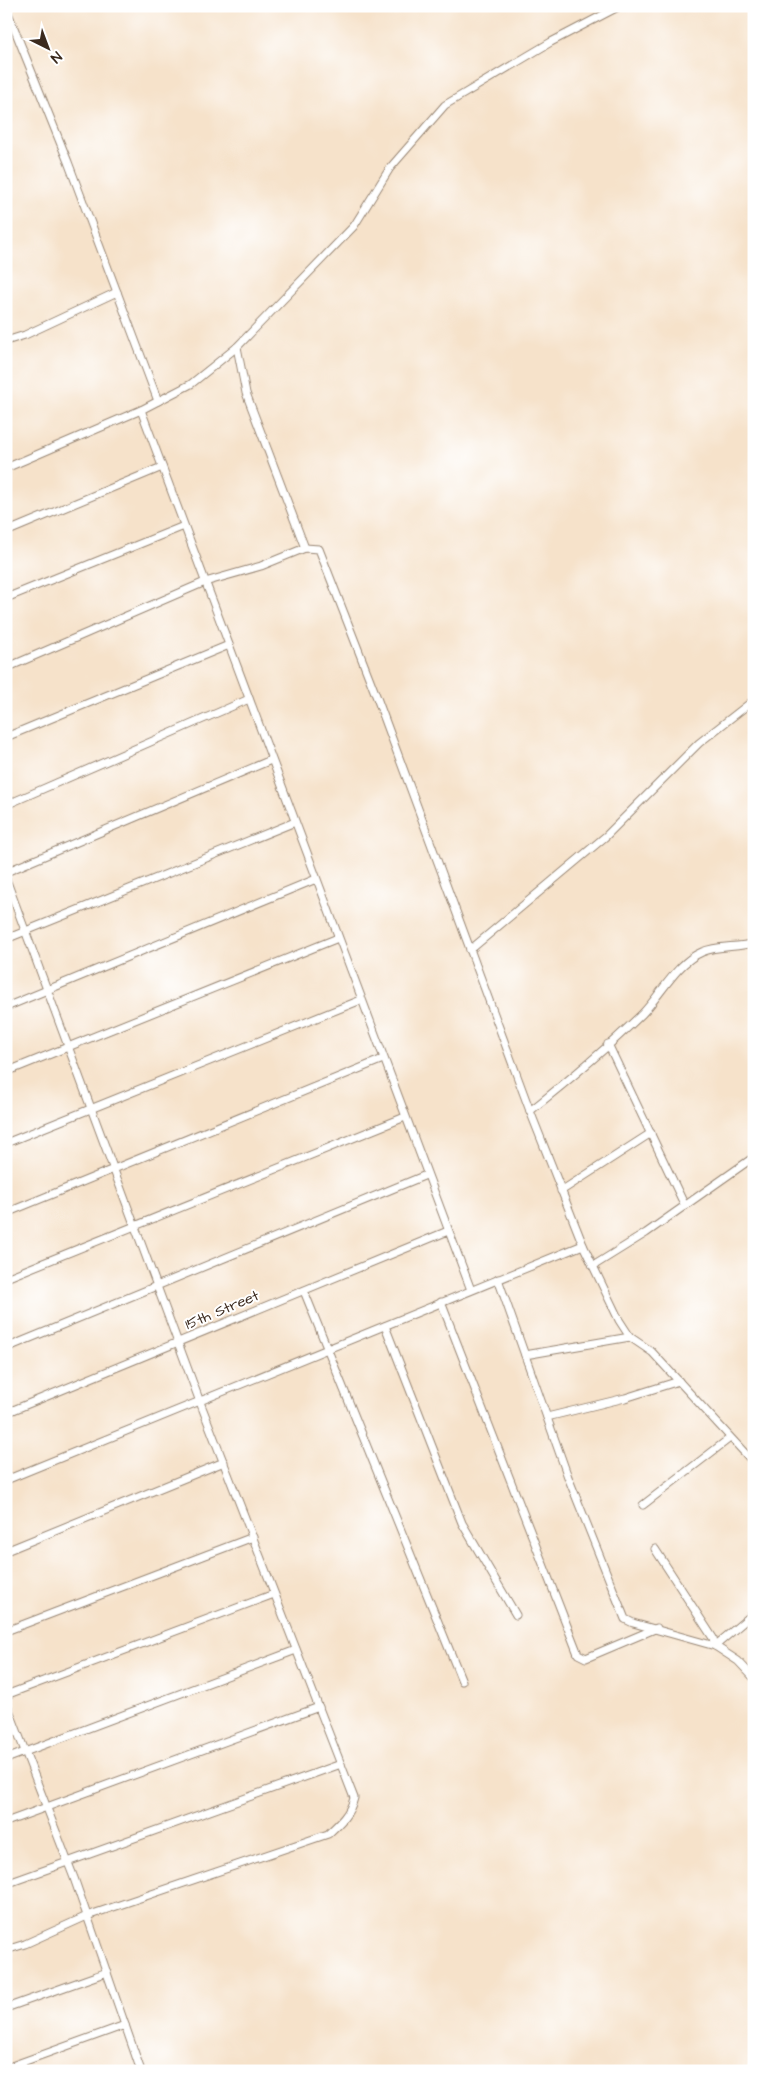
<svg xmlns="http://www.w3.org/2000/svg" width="760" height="2077" font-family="'Architects Daughter',sans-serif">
<rect width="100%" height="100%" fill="#fff"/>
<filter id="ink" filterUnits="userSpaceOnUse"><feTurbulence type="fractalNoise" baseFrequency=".02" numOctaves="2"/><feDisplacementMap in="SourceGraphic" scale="10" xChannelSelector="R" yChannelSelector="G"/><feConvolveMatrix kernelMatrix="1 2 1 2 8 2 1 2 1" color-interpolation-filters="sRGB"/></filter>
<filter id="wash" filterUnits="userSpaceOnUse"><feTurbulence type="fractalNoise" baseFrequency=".0096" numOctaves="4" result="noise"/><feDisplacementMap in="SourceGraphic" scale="20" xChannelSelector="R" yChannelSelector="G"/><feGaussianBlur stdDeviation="1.12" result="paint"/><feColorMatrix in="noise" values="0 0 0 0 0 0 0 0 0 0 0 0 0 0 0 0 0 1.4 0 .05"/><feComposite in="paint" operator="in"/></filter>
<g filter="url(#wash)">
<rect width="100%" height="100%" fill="#f6e2ca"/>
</g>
<g filter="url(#ink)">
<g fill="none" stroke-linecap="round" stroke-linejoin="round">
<g stroke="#988674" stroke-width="9">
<g id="minor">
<polyline points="6,8 68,162 158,401"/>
<polyline points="6,341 25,335 117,292"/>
<polyline points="237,347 246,393 305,548"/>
<polyline points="141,410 471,1290"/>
<polyline points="6,468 141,410 191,384 237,347 354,226 390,168 445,105 551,42 620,6"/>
<polyline points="6,532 162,467"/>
<polyline points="6,598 184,526"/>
<polyline points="6,668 205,582 261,566 305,548 319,549 377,698 530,1111 583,1245 619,1320 630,1337 652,1352 754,1463"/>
<polyline points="6,737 229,645"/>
<polyline points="6,805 249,699"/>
<polyline points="6,872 271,760"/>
<path d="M6 879 200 1402 354 1798C350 1814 340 1823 328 1834L87 1916 25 1944 6 1950"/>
<polyline points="6,939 295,822"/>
<polyline points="470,950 606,836 699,743 754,700"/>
<polyline points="6,1007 316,879"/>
<polyline points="608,1044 685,1206"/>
<polyline points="6,1072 338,938"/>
<path d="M530 1111C568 1081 606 1049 642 1014 661 995 676 963 702 952 718 945 736 948 754 943"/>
<polyline points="6,1143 361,1000"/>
<polyline points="561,1191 651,1133"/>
<polyline points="6,1213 383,1059"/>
<polyline points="593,1266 646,1233 754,1157"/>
<polyline points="6,1278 405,1117"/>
<polyline points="498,1279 568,1477 625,1619 633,1623 715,1646 738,1661 754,1678"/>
<polyline points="304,1291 462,1681"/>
<polyline points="441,1302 578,1654 586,1658 657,1628"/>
<polyline points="385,1326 462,1523 516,1615"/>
<polyline points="6,1348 426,1175"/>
<polyline points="525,1355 630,1337"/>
<polyline points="6,1413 448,1231"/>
<polyline points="547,1417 625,1398 679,1381"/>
<polyline points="6,1480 583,1245"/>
<polyline points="643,1505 730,1438"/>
<polyline points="655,1549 713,1638 715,1646"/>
<polyline points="6,1551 224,1462"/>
<polyline points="6,1631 253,1537"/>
<polyline points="715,1646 754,1613"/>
<polyline points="6,1695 274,1594"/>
<polyline points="6,1702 74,1878 141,2071"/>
<polyline points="6,1759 296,1650"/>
<polyline points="6,1822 319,1707"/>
<polyline points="6,1884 341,1764"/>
<polyline points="6,2008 107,1972"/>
<polyline points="6,2068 125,2025"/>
</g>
</g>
<use href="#minor" stroke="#fff" stroke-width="7"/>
</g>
</g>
<g text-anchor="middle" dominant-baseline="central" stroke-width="4" stroke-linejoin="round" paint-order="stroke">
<g font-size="15" fill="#3b2a1e" stroke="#fff">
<text transform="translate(222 1310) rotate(-23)">15th Street</text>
</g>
</g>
<rect width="760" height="2077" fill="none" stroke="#fff" stroke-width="25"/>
<g transform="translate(48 48) rotate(138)" stroke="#ffffff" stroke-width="4" paint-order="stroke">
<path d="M0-4L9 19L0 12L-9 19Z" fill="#3b2a1e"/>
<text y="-8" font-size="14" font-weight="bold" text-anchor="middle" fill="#3b2a1e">N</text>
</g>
</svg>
